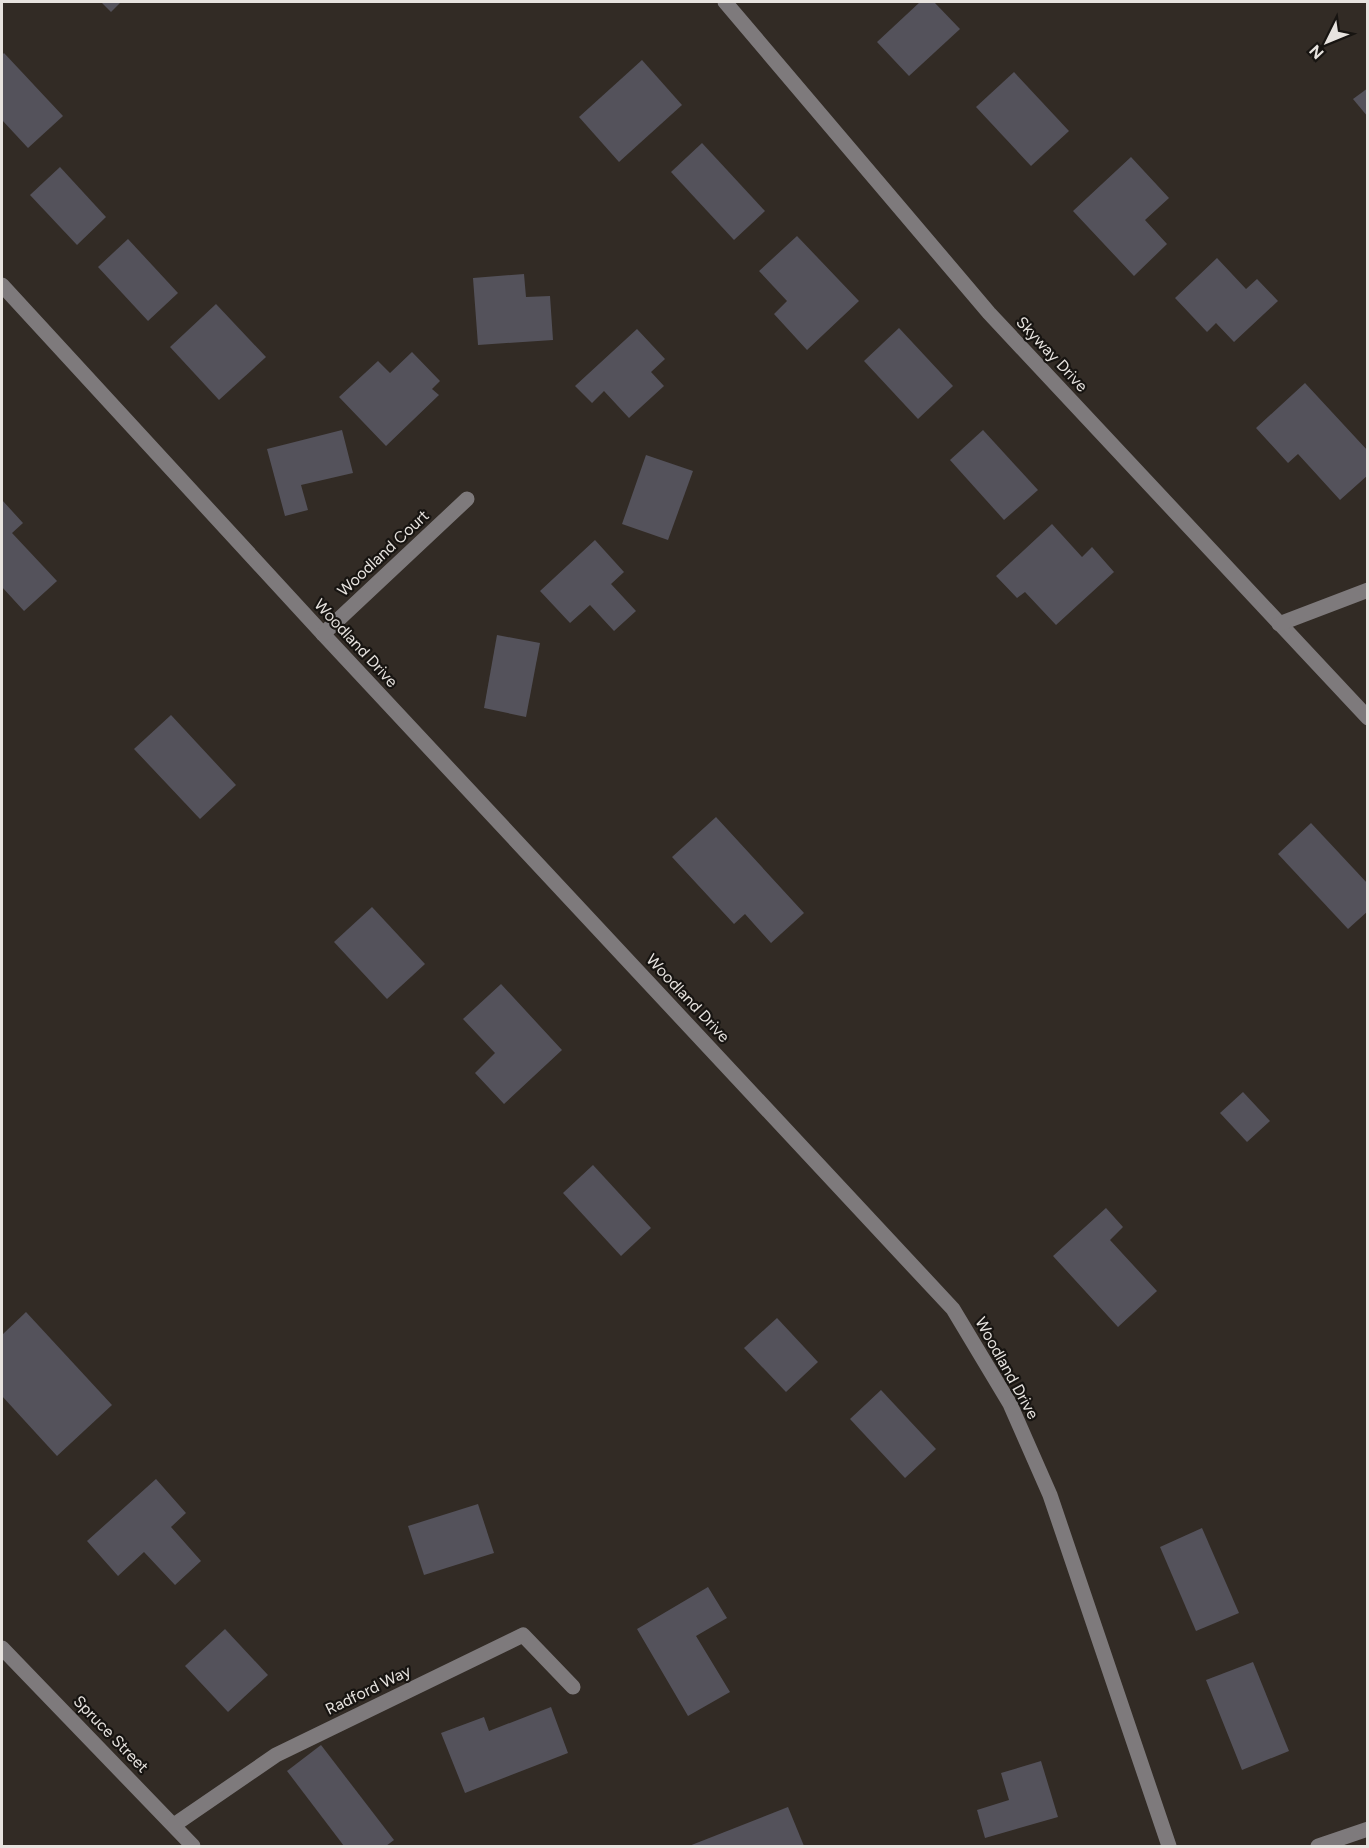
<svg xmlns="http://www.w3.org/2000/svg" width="1369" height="1848" font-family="Figtree,sans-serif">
<rect width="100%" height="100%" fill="#322b25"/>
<g fill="#54525b">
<polygon points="101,2 121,2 111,12"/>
<polygon points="920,2 934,2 960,29 909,76 877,42"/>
<polygon points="4,53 63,116 28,148 2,120 2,55"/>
<polygon points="642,60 682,105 619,162 579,117"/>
<polygon points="1014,72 1069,131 1031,166 976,107"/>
<polygon points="1368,88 1368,117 1353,99"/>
<polygon points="702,143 765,211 734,240 671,172"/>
<polygon points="1131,157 1169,198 1145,220 1167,244 1134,276 1073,211"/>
<polygon points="60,167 106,217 77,245 30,195"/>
<polygon points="797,236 859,301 807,350 774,314 787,301 759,271"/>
<polygon points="128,239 178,293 148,321 98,267"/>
<polygon points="1217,258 1246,289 1257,279 1278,301 1234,342 1216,323 1207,332 1175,298"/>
<polygon points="524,274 526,297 550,296 553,340 478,345 473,278"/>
<polygon points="216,304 266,357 219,400 170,347"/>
<polygon points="899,328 953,386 918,419 864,361"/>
<polygon points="637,329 665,359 651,372 664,386 629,418 604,391 592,403 575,386"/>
<polygon points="412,352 440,381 432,389 439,395 386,446 339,397 378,361 390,373"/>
<polygon points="1305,383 1368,451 1368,475 1340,500 1298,454 1288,463 1256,428"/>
<polygon points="342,430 353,473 301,485 308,510 285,516 267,449"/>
<polygon points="983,430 1038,490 1004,520 950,460"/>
<polygon points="646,455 693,471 668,540 622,524"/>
<polygon points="2,500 23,523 12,533 57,581 24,611 2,587"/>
<polygon points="1052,524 1082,557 1092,547 1114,572 1056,625 1025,592 1017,598 996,576"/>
<polygon points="595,540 624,572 611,584 636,611 614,631 590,605 570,623 540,591"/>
<polygon points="497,635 540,643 526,717 484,708"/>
<polygon points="171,715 236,785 200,819 134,749"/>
<polygon points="716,817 804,913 771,943 745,914 734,924 672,857"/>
<polygon points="1311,823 1368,884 1368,911 1348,929 1278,854"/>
<polygon points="372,907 425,964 387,999 334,942"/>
<polygon points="501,984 562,1050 504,1104 475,1073 495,1053 463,1019"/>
<polygon points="1243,1092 1270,1121 1247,1142 1220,1113"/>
<polygon points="593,1165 651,1228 621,1256 563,1193"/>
<polygon points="1106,1208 1123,1227 1110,1240 1157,1291 1118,1327 1053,1256"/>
<polygon points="26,1312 112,1405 57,1456 2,1396 2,1335"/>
<polygon points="777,1318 818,1362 786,1392 744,1348"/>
<polygon points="881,1390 936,1449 905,1478 850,1419"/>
<polygon points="156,1479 186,1513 171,1527 201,1561 175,1585 144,1552 118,1576 87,1541"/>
<polygon points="478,1504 494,1553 424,1575 408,1526"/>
<polygon points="1202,1528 1239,1613 1196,1631 1160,1547"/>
<polygon points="708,1587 727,1618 696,1636 730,1692 688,1716 637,1629"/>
<polygon points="225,1629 268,1675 228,1712 185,1666"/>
<polygon points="1253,1662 1289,1751 1242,1770 1206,1680"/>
<polygon points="551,1707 568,1753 465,1793 441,1733 484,1717 489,1731"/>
<polygon points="321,1745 394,1840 386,1846 344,1846 287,1771"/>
<polygon points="1041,1761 1058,1817 985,1838 977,1810 1009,1800 1001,1773"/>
<polygon points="788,1807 804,1846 689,1846"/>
</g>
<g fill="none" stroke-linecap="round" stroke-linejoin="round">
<g stroke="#7e7a7c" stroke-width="15">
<polyline points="725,2 989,313 1368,718"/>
<polyline points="2,285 323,634 953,1309 1010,1404 1050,1495 1169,1846"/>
<polyline points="1279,624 1368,590"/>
<polyline points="323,634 467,499"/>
<polyline points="2,1648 193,1846"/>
<polyline points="174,1825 276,1755 523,1635 573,1687"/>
<polyline points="1318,1846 1368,1829"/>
</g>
</g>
<g text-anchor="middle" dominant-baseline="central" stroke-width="4.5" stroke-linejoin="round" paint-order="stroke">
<g font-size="16" fill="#e7e3df" stroke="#171411">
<text transform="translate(1052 354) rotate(47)">Skyway Drive</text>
<text transform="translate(383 553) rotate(-43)">Woodland Court</text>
<text transform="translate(356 643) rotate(47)">Woodland Drive</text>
<text transform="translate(688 998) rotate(47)">Woodland Drive</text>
<text transform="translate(1007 1368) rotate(61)">Woodland Drive</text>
<text transform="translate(368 1690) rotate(-26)">Radford Way</text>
<text transform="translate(111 1734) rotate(46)">Spruce Street</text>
</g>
</g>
<rect width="1369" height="1848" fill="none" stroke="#e7e3df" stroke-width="6"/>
<g transform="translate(1327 42) rotate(227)" stroke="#171411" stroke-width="4.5" paint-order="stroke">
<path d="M0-4.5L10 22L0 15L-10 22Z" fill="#e7e3df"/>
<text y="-9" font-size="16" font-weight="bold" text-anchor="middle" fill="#e7e3df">N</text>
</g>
</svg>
